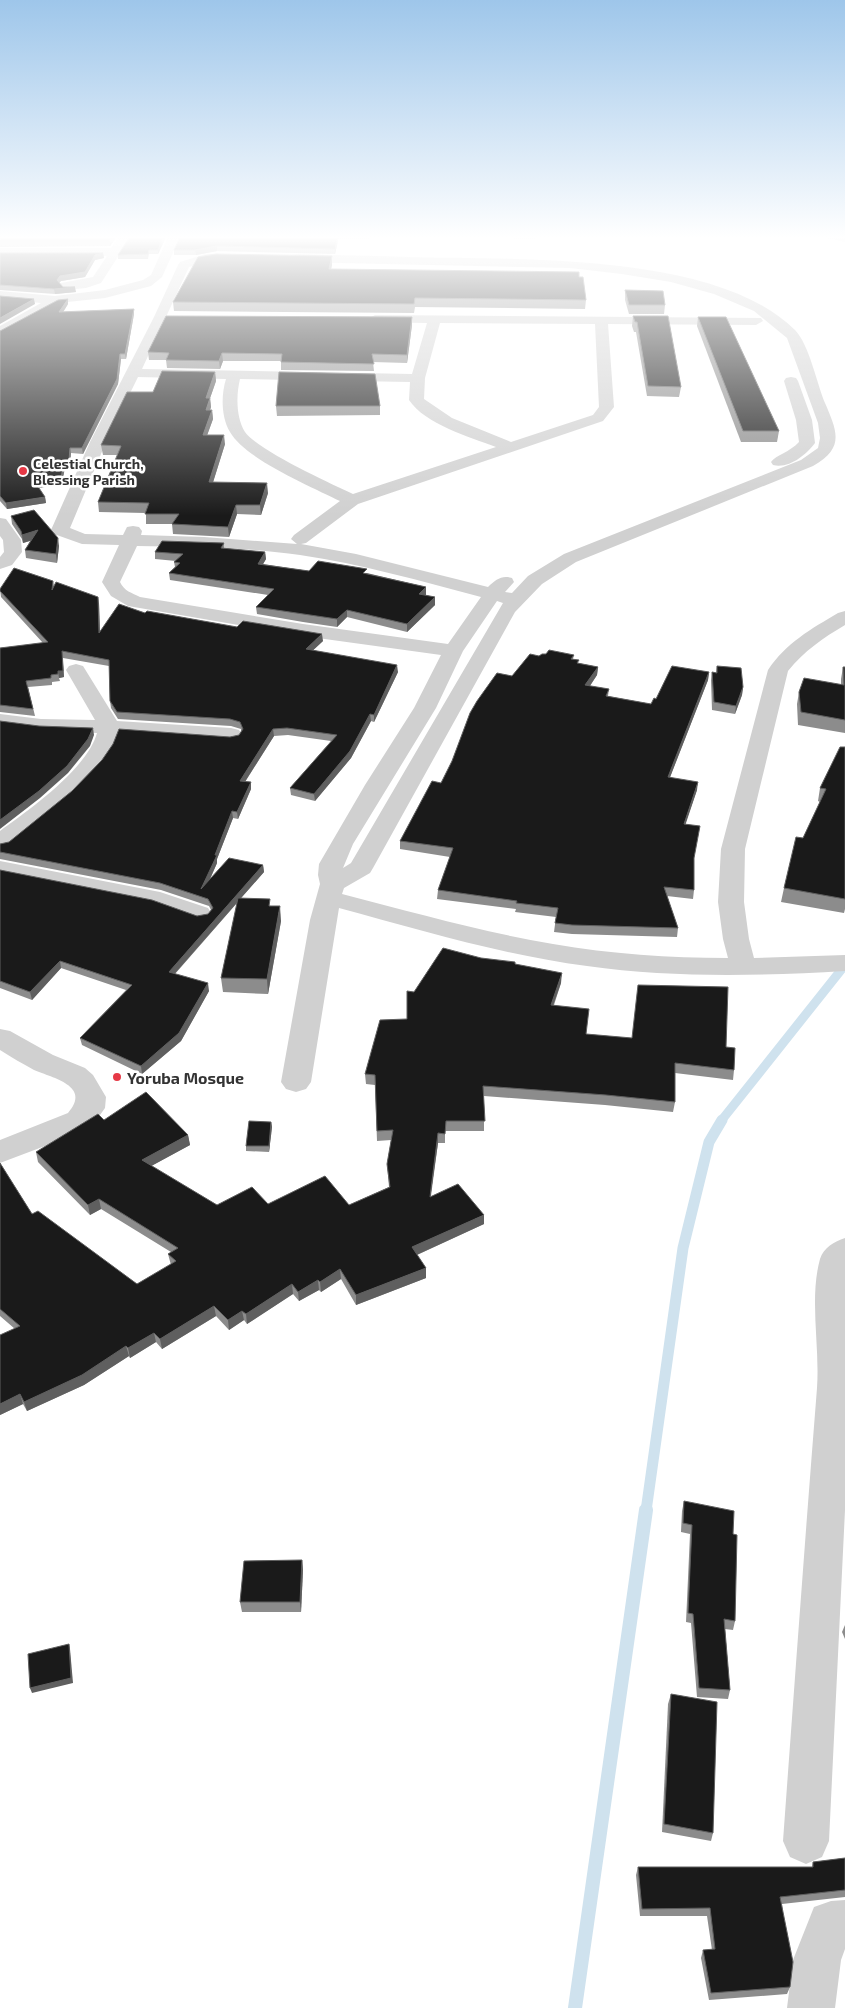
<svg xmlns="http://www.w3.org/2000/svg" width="845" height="2008" font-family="'Exo 2',sans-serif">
<rect width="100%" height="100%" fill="#fff"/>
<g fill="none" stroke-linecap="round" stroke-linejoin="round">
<polyline stroke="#cfe2ee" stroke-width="9" points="721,1121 845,965"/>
<polyline stroke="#cfe2ee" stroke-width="11" points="646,1511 683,1248 709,1142 722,1120"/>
<polyline stroke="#cfe2ee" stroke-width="14" points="575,2008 646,1510"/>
<g fill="#d0d0d0" fill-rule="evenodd">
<polygon points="120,235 132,235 101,283 86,288 65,290 59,286 61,283 93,277 107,256 0,256 0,248 111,248"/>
<polygon points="169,235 181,235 162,277 151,286 105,298 58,303 0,335 0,326 41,303 0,299 0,291 55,296 105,290 143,280 151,275"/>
<polygon points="256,235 374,235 375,236 369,239 261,239 257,238"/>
<path d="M498 235H545L546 236C540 241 504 240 498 235Z"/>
<path d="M206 254H232L238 258 232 262H207L189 267 142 369 412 374 427 323 370 322 368 319 375 315 761 318 763 321 756 325 608 324 614 407 603 421 358 504 306 543 301 544 356 554 488 587C496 580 501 575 512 578L514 582 505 592 512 593 528 576 564 554 801 460 818 448 820 438 818 423 787 338 754 311 714 294 671 282 622 274 570 268 295 262 289 258 291 255C301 253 314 255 325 255 353 255 380 256 408 257 513 260 716 251 795 330 809 344 817 384 825 403 838 433 844 448 813 466L576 562 542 584 515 612 373 868 370 873 344 888 342 894C412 912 482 932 553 944 611 954 669 958 728 958L723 939 718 902 721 849 768 670C786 643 811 629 838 613L845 611V625C823 638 804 651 788 671L745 849 744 902 749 939 754 958 845 955V971C759 976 672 978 587 966 502 955 421 930 339 908L311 1082 306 1089 296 1092 286 1089 281 1082 310 920 320 884 318 875 319 864 365 785 414 708 441 655 303 636 128 606 111 596 102 582 119 545 82 544 54 534 51 530 90 442 154 317 178 265 180 262ZM440 323 595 324 599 407 593 415 511 442 452 418 424 399 425 378ZM138 377 226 379C221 395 221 417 230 432 245 459 312 487 340 501L294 535 291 539 297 544 204 537 141 535 142 531 139 527 133 526 127 527 123 535 85 534 70 528 106 442ZM240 379 410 382 409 400C425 424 469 437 496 447L353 494C330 483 259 451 245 432 236 418 236 395 240 379ZM137 546C191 547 246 547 300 555 361 564 421 581 481 597L448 644 303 624 140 597C132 593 124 591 120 582ZM497 601 503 603 351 863 343 868 353 844 436 708 463 651Z"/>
<path d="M791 377 796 378 798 381 812 420 815 443C806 455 789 469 773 465L771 462C776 455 790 452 799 442L796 420 784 381 786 378Z"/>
<polygon points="0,518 6,519 21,540 22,552 12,565 0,569 0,557 4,552 3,540 0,536"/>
<path d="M76 664 83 666 117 721 231 728 239 730 242 735 239 740 231 742 119 734C107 776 42 822 9 848L0 850V831C30 809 87 769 97 733L41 731 0 726V714L41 719 95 720 66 670 69 666Z"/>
<polygon points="0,861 160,892 208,908 212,914 208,920 199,922 154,906 0,875"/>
<path d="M0 1029 10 1031 53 1055 85 1068 93 1075 106 1097 105 1108 90 1129 0 1163V1140L68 1113C92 1086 53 1078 34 1070 23 1064 11 1057 0 1050Z"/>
<path d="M845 1238V1510L829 1841 822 1857 806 1864 790 1857 783 1841C794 1690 805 1539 817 1388 820 1346 809 1299 820 1259 824 1247 834 1242 845 1238Z"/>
<polygon points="845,1900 845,1949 841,1960 835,2008 787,2008 793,1960 814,1907 831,1901"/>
</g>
<polygon fill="#ababab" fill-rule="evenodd" points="820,235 845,236 845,242 822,237"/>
</g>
<g fill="#8c8c8c">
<polygon points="0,235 118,235 110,246 0,247"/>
<polygon points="167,235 158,254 149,254 148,259 118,259 118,255"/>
<polygon points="261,236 338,236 338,241 335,254 217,251 196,255 174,255 174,250"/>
<polygon points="0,253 103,253 104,258 95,260 85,277 61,281 59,283 63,287 76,292 55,294 0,290"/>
<polygon points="332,256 332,265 331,269 579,277 586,300 585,309 415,307 414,313 174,311 173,302"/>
<polygon points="625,290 665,305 664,314 629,314 625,300"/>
<polygon points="68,304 63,312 134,309 134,314 126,359 121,359 118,384 83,454 71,453 70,466 65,467 62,484 39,488 45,497 46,503 7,509 0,501 0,331"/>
<polygon points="633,316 681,387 679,397 647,396 636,332 634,332 632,326"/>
<polygon points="412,317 412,325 407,363 373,362 374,371 281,370 281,361 223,361 220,369 167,368 166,360 149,360 148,352"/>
<polygon points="698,317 779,431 777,442 741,442 697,326"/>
<polygon points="215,372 216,381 210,398 211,407 210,410 212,410 213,419 207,435 225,444 213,482 268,493 261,515 237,514 229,537 173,534 172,524 146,524 146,513 99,512 98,502 117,455 103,455 101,445 153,392"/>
<polygon points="276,406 380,406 380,415 277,416"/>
<polygon points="11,516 59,546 57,563 26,558 25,550 30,541 23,543 22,539 12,524"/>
<polygon points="224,543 224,548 265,552 266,559 263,564 309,571 367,573 426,587 425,595 435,597 435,605 407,632 347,617 337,627 303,622 257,614 256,607 268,595 170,580 169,573 175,567 174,562 176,561 155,559 155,552"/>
<polygon points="53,581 54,586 99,603 100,632 145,613 323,641 313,650 398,672 374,722 371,721 351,758 315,801 291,795 290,788 331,741 288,735 274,736 245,782 251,782 251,789 238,819 233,818 217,859 217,863 210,879 263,865 264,872 241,898 271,906 281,921 268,994 223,992 221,978 237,903 175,974 209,991 181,1041 142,1074 82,1045 80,1038 126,990 61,968 32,1000 0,988 0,870 197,916 208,914 211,910 209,906 161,890 0,859 0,844 9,842 230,737 239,735 241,731 241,729 231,726 118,719 111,708 110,701 109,666 63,658 64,677 59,678 60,681 52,682 52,685 28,687 35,716 0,712 0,648 43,643 1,597 0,589"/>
<polygon points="546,654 574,655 573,659 579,663 598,667 597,675 590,686 609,689 608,696 651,704 656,699 709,672 708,680 670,777 697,790 685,824 694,859 694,890 693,899 667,896 678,928 677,937 572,934 554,932 556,917 515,912 516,909 437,899 438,890 450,857 400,849 400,841 441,783 512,676 539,656"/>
<polygon points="717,666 743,687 742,695 735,714 712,710 711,680 712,672 716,673"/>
<polygon points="843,667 845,667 845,733 798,725 797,704 799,692 841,684 841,679"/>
<polygon points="845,747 845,909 844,913 781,902 784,888 803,838 820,802 818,801 820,788"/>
<polygon points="481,958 515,964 561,983 554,1005 586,1034 726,1047 734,1070 733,1080 675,1073 675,1102 673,1112 605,1105 484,1096 484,1131 445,1131 445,1143 438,1143 431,1196 484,1224 417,1255 426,1268 426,1278 356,1305 341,1279 321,1292 319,1290 299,1301 293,1294 247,1324 244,1320 229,1330 216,1316 162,1349 156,1342 130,1358 129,1356 84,1385 27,1411 23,1404 0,1415 15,1329 0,1316 0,1163 32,1214 137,1284 171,1265 168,1254 171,1252 101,1209 90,1215 38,1162 36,1152 104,1120 188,1135 190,1145 151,1166 217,1205 268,1204 349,1205 389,1187 387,1164 391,1140 377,1141 375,1085 366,1084 365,1074 407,1019 414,992"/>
<polygon points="271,1122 272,1127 269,1152 246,1151 246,1146"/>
<polygon points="684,1501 733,1534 735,1621 733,1630 725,1629 730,1690 728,1699 697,1697 691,1623 686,1622 690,1534 681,1532 682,1511"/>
<polygon points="302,1560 303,1570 301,1612 242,1612 240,1602"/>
<polygon points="845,1625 845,1639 842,1632"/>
<polygon points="671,1694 713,1833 711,1841 662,1832 668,1704"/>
<polygon points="845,1858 845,1897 782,1904 790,1987 787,1994 709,2000 701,1958 703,1950 712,1950 707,1916 640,1916 636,1875 638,1867 812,1867 813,1862"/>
</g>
<g fill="#5f5f5f">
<polygon points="114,235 118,235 110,246 109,242"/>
<polygon points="164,235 167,235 158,254 158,250"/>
<polygon points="338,236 338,241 335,254 335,249"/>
<polygon points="217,246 217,251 196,255 195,250"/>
<polygon points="103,253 104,258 95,260 85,277 61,281 57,285 57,280 60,276 95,255"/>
<polygon points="332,256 332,265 329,277 329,269"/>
<polygon points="75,287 76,292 55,294 54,289"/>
<polygon points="34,299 35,304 0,324 0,318"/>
<polygon points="68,299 68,304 60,317 59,312"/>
<polygon points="134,309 134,314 126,359 125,354"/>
<polygon points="412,317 412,325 407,363 407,355"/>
<polygon points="222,353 223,361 220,369 219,361"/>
<polygon points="120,354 121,359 118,384 83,454 82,448"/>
<polygon points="215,372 216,381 207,407 206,398"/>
<polygon points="210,398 211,407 207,419 206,410"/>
<polygon points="212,410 213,419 204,444 203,435"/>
<polygon points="224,435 225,444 210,492 209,482"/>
<polygon points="70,448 71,453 70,466 69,460"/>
<polygon points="64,461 65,467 62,484 36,488 35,482"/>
<polygon points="267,483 268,493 261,515 260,505"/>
<polygon points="45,497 46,503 7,509 6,503"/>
<polygon points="236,505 237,514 229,537 228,527"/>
<polygon points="38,530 39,538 23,543 22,535"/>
<polygon points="58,538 59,546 57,563 56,554"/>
<polygon points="265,552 266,559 259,571 258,564"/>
<polygon points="426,587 426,595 419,601 419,594"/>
<polygon points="98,597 99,603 100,640 99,633"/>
<polygon points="435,597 435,605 407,632 407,624"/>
<polygon points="347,610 347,617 337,627 337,619"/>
<polygon points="322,634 323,641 307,656 306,649"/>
<polygon points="62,651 64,677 59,678 58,671"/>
<polygon points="397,665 398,672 374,722 374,715"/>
<polygon points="598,667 597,675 585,693 585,685"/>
<polygon points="709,672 708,680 667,785 668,777"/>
<polygon points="743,687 742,695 735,714 736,706"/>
<polygon points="370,714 371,721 351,758 315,801 314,794"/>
<polygon points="93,728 94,735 90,746 68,773 40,798 0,829 0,820"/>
<polygon points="273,729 274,736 241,788 240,781"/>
<polygon points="251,782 251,789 238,819 237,812"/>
<polygon points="698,782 697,790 683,832 684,824"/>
<polygon points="232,811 233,818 217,859 217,863 202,897 201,889"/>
<polygon points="263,865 264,872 170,979 169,972"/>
<polygon points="280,906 281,921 268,994 267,979"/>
<polygon points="60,961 61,968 32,1000 30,992"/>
<polygon points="562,973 561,983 550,1014 551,1005"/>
<polygon points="208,983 209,991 181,1041 142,1074 141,1066"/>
<polygon points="271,1122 272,1127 269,1152 269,1146"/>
<polygon points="438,1133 438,1143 429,1206 430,1197"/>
<polygon points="188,1135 190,1145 144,1170 142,1160"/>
<polygon points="99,1199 101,1209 90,1215 88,1205"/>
<polygon points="484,1215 484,1224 412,1257 412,1247"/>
<polygon points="426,1268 426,1278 356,1305 356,1295"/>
<polygon points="340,1269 341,1279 321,1292 320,1282"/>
<polygon points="318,1280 319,1290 299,1301 298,1292"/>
<polygon points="292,1284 293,1294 247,1324 246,1314"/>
<polygon points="214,1306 216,1316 162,1349 160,1339"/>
<polygon points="242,1311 244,1320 229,1330 228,1320"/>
<polygon points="154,1333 156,1342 130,1358 128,1348"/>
<polygon points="126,1346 129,1356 84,1385 27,1411 24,1402"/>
<polygon points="20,1394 23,1404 0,1415 0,1404"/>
<polygon points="302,1560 303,1570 301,1612 300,1602"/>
<polygon points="69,1644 70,1649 73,1683 32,1693 30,1688"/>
</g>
<g fill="#1a1a1a" stroke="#5f5f5f">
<polygon points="0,235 114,235 109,242 0,242"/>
<polygon points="131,235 164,235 158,250 149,250 148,254 118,255"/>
<polygon points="181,235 257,235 261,236 338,236 335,249 217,246 195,250 174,250"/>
<polygon points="0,253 103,253 95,255 85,272 60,276 57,280 63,287 75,287 54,289 0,285"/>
<polygon points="216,254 332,256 329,269 579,272 579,277 583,277 586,300 415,298 414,304 173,302 198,257"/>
<polygon points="625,290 663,291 665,305 629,305"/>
<polygon points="0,296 34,299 0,318"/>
<polygon points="68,299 59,312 134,309 125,354 120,354 117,379 82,448 70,448 69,460 64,461 61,478 35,482 45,497 6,503 0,496 0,331 58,300"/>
<polygon points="166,316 412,317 407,355 372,354 374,364 281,362 282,354 222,353 219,361 166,360 169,353 148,352"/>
<polygon points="633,316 668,316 681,387 648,386 637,322 635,322"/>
<polygon points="698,317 726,317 779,431 743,431"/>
<polygon points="162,371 215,372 206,398 210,398 206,410 212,410 203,435 224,435 209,482 267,483 260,505 236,505 228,527 172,524 179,514 145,514 149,503 98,502 121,446 101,445 127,392 153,392"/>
<polygon points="279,372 375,374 380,406 276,406"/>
<polygon points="34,510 58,538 56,554 25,550 38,530 22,535 21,531 11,516"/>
<polygon points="162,541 224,543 221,548 265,552 258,564 309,571 318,561 367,569 363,573 426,587 419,594 435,597 407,624 347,610 337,619 256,607 274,589 169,573 180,563 174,562 183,554 155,552"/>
<polygon points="14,568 53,581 52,590 56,582 98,597 99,633 119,604 145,613 147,611 237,627 243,621 322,634 306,649 397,665 374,715 370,714 350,751 314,794 290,788 337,735 287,728 273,729 240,781 251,782 237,812 232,811 215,855 217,855 201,889 229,858 263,865 169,972 208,983 179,1033 141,1066 80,1038 132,985 60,961 30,992 0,981 0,870 152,900 197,916 208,914 213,908 208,899 160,883 0,852 0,844 9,842 72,791 102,760 113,744 119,729 230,737 239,735 243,729 240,722 230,719 117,712 110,701 109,660 62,651 63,671 58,671 58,674 51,675 51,678 26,681 33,709 0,705 0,648 48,642 0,591 0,589"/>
<polygon points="549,650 574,655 571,659 579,660 577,663 598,667 585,685 609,689 606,696 651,704 654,698 656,699 672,666 709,672 668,777 698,782 684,824 700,826 694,858 694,890 664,887 678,928 572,925 555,923 558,908 516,903 517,901 438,890 453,848 400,841 432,781 441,783 452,761 470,713 477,701 497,673 512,676 530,654 539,656 542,654 546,654"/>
<polygon points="717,666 741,668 743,687 736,706 714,702 712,672 717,673"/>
<polygon points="843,667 845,667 845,720 801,712 799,692 804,678 844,685"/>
<polygon points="0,721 39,726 93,728 88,739 67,766 39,791 0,820"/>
<polygon points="840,747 845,747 845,899 784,888 796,837 803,838 826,789 820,788"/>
<polygon points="238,898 270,899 269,906 280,906 267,979 221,978"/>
<polygon points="443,948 481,958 515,962 515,964 562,973 551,1005 589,1009 586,1034 632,1038 638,985 728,987 726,1047 735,1048 734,1070 675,1063 675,1102 606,1095 483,1086 485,1121 446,1121 445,1134 438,1133 430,1197 458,1184 484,1215 412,1247 426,1268 356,1295 340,1269 320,1282 318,1280 298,1292 292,1284 246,1314 242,1311 228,1320 214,1306 160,1339 154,1333 128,1348 126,1346 82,1375 24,1402 20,1394 0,1404 0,1335 20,1326 0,1309 0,1163 32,1214 38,1211 137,1284 176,1261 168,1254 178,1248 99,1199 88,1205 36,1152 98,1114 104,1120 146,1092 188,1135 142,1160 217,1205 252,1187 268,1204 325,1176 349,1205 390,1187 387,1164 393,1130 377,1131 375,1075 365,1074 380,1020 407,1019 407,991 414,992"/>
<polygon points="249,1121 271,1122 269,1146 246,1146"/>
<polygon points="684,1501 734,1511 733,1534 737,1535 735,1621 724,1619 730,1690 699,1688 693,1614 688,1613 692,1525 683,1523"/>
<polygon points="302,1560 300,1602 240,1602 244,1561"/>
<polygon points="69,1644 71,1678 30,1688 28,1654"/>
<polygon points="671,1694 717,1702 713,1833 664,1824"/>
<polygon points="845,1858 845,1890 780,1897 793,1962 790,1987 711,1993 703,1950 715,1949 710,1908 642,1909 638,1867 813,1867 813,1862"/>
</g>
<linearGradient id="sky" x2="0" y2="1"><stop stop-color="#9ec6ea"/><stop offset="0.46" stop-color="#fff"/><stop offset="1" stop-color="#fff" stop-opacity="0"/></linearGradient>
<rect width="845" height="516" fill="url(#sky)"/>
<g fill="#e63946" stroke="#fff" stroke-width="2">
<circle cx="23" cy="471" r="5"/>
<circle cx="117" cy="1077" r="5"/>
</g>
<g text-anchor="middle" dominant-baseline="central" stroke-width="5" stroke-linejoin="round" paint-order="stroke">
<g font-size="14" font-weight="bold" fill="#333" stroke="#fff" text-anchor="start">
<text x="33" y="463">Celestial Church,<tspan x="33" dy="16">Blessing Parish</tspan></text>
</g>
<g font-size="16" font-weight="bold" fill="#333" stroke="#fff" text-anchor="start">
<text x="127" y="1077">Yoruba Mosque</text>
</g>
</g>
</svg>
